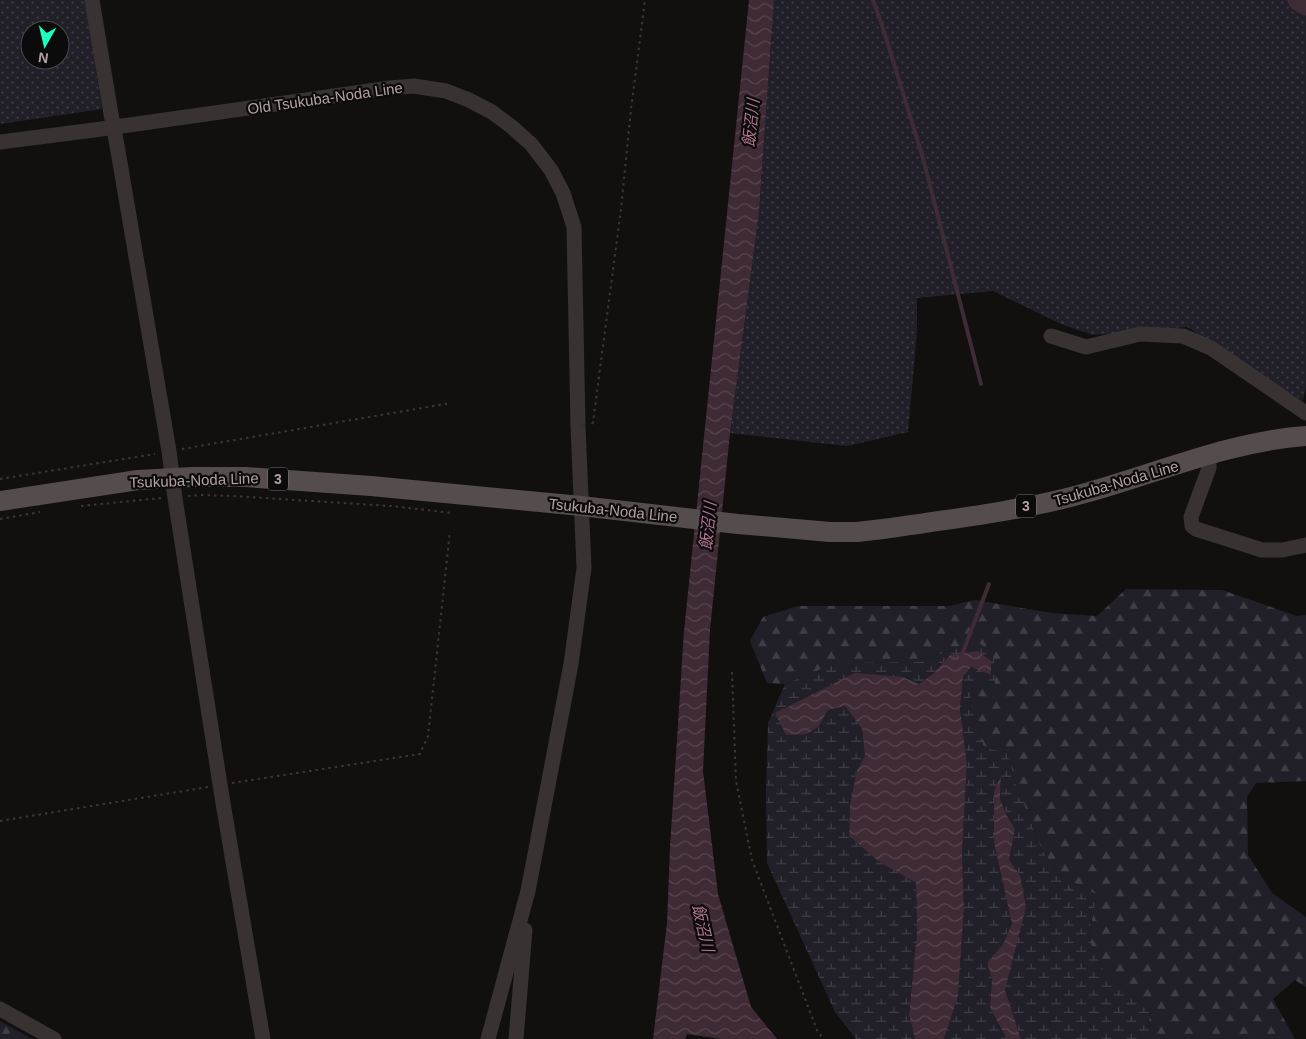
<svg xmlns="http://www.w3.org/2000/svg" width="1306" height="1039" font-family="Helvetica,'Noto Sans JP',sans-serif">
<defs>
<pattern id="grass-dots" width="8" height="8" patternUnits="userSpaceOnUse" patternTransform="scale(1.25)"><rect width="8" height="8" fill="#212029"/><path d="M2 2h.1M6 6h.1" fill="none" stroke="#3f3d45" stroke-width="1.8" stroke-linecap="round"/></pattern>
<pattern id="forest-firs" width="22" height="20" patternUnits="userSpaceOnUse" patternTransform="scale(1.25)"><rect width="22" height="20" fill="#212029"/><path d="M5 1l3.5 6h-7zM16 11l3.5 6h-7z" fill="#3f3d45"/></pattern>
<pattern id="wetland-marsh" width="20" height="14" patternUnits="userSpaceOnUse" patternTransform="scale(1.25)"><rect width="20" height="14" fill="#212029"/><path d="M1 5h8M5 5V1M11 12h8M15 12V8" fill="none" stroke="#3f3d45"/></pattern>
<pattern id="water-waves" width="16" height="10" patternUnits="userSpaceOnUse" patternTransform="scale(1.25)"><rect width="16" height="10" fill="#3f2b35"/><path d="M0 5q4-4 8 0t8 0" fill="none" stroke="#58464f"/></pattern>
</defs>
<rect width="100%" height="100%" fill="#11100f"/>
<g fill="url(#grass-dots)" fill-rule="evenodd">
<path d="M0 0H85L102 109 0 124ZM30 30H60V60H30Z"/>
<polygon points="774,0 1306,0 1306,386 1303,401 1187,327 1093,335 1061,324 993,291 917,298 917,332 908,432 847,446 730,433 759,212"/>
</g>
<g fill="url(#forest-firs)">
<polygon points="1126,589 1222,590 1297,616 1306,615 1306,781 1256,783 1247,797 1248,855 1272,893 1306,917 1306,987 1295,980 1273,999 1295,1039 1150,1039 1149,1011 1103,970 1088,938 1097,895 1058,874 1042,850 1015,782 1007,752 984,748 970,701 974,681 995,685 951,650 919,662 836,663 785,684 767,683 750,641 763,617 798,606 949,606 975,600 1052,613 1097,616"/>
<polygon points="0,1021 32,1039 0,1039"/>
</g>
<polygon fill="url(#wetland-marsh)" points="981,644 994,657 995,686 974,681 970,701 984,748 1007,752 1015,782 1042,850 1058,874 1097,895 1088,938 1103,970 1149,1011 1150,1039 1021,1039 1005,990 1012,957 1020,875 1009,860 1015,829 1007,816 1000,797 1001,778 994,791 1001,874 1012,924 1003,944 987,963 992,979 990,1008 1007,1039 944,1039 958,996 964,908 962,853 967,763 960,709 963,677 971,667 990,675 950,655 935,672 919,684 903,677 775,713 819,726 828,710 845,706 862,729 865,756 857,770 850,804 849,836 878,861 916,883 917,932 909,1015 915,1039 856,1039 835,1012 767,863 766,791 768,723 785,684 836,663 919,662 951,650"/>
<g fill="url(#water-waves)">
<polygon points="749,0 774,0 759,212 730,433 710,630 703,771 718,894 751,1007 777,1039 721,1039 687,1034 685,1039 653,1039 667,923 670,847 684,631"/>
<polygon points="978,651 991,661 991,675 971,667 963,677 960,709 967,763 962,853 964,908 958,996 944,1039 915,1039 909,1015 917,932 916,883 878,861 849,836 850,804 857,770 865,756 862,729 845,706 828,710 819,726 807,734 786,735 775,713 855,673 903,677 919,684 935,672 950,655"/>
<polygon points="1001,776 1000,798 1007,816 1015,829 1009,860 1020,875 1026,907 1005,990 1021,1039 1007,1039 990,1008 992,979 987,963 1003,944 1012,924 994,842 994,791"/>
</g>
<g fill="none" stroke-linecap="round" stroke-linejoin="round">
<g stroke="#3f2b35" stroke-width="4">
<polyline points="873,0 882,25 923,158 981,384"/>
<polyline points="961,657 989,584"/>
</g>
<polyline stroke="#3f2b35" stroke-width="21" points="1298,0 1306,5"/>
<g stroke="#3d3638" stroke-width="2" stroke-dasharray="2.5 4" stroke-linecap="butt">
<polyline points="592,424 593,422 621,209 631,109 645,0"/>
<polyline points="182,449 451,403"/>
<polyline points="0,479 155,454"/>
<polyline points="188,496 200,495 233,496 391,506 451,513"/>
<polyline points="81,506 161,498"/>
<polyline points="0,519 40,512"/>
<polyline points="732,672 736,781 752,860 817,1030 823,1039"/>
<polyline points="232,783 420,754 428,736 450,531"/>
<polyline points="0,821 208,787"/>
</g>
<g stroke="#383233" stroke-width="15">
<polyline points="92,0 111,114 118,151 169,451 175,498 222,797 263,1039"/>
<polyline points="0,142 94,130 390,88 414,86 446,91 469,100 492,112 512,127 531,144 551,170 563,193 574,227 578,426 584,568 571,664 528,891 488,1039"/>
<polyline points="1051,336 1086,347 1140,334 1183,336 1211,348 1306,413"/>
<polyline points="1207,456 1209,463 1209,468 1191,517 1192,526 1196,529 1262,550 1282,550 1306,545"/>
<polyline points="0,1009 54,1039"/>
<polyline points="516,1039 525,930"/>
</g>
<path stroke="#554c4e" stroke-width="20" d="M0 501 138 480 192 477H245L371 486 581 506 738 524 830 532H857L883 529C951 519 1023 511 1089 492 1160 472 1232 441 1306 436"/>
</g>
<g text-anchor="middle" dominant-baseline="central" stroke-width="4.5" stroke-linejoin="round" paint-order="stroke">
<g fill="#0c0b0b" stroke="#817376" stroke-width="1">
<rect x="268" y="467.5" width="20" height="23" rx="4"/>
<rect x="1016" y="494.5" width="20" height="23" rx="4"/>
</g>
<g font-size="14" font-weight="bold" fill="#b3a0a4">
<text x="278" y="479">3</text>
<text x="1026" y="506">3</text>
</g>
<g font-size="15" fill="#b3a0a4" stroke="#0c0b0b">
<text transform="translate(325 98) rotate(-8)">Old Tsukuba-Noda Line</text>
<text transform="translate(194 480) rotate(-2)">Tsukuba-Noda Line</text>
<text transform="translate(1116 483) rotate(-16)">Tsukuba-Noda Line</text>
<text transform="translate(613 510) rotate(6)">Tsukuba-Noda Line</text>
</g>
<g font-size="16" font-style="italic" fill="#b17391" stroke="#0c0b0b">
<text transform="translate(751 123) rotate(-84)">飯沼川</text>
<text transform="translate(708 526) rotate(-84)">飯沼川</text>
<text transform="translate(703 928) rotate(77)">飯沼川</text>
</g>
</g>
<g transform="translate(45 45) rotate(188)"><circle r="24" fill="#0c0b0b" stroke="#4f4748"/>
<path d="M0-4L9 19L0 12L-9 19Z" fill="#1cfdbe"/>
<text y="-8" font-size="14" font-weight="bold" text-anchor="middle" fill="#b3a0a4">N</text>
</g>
</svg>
